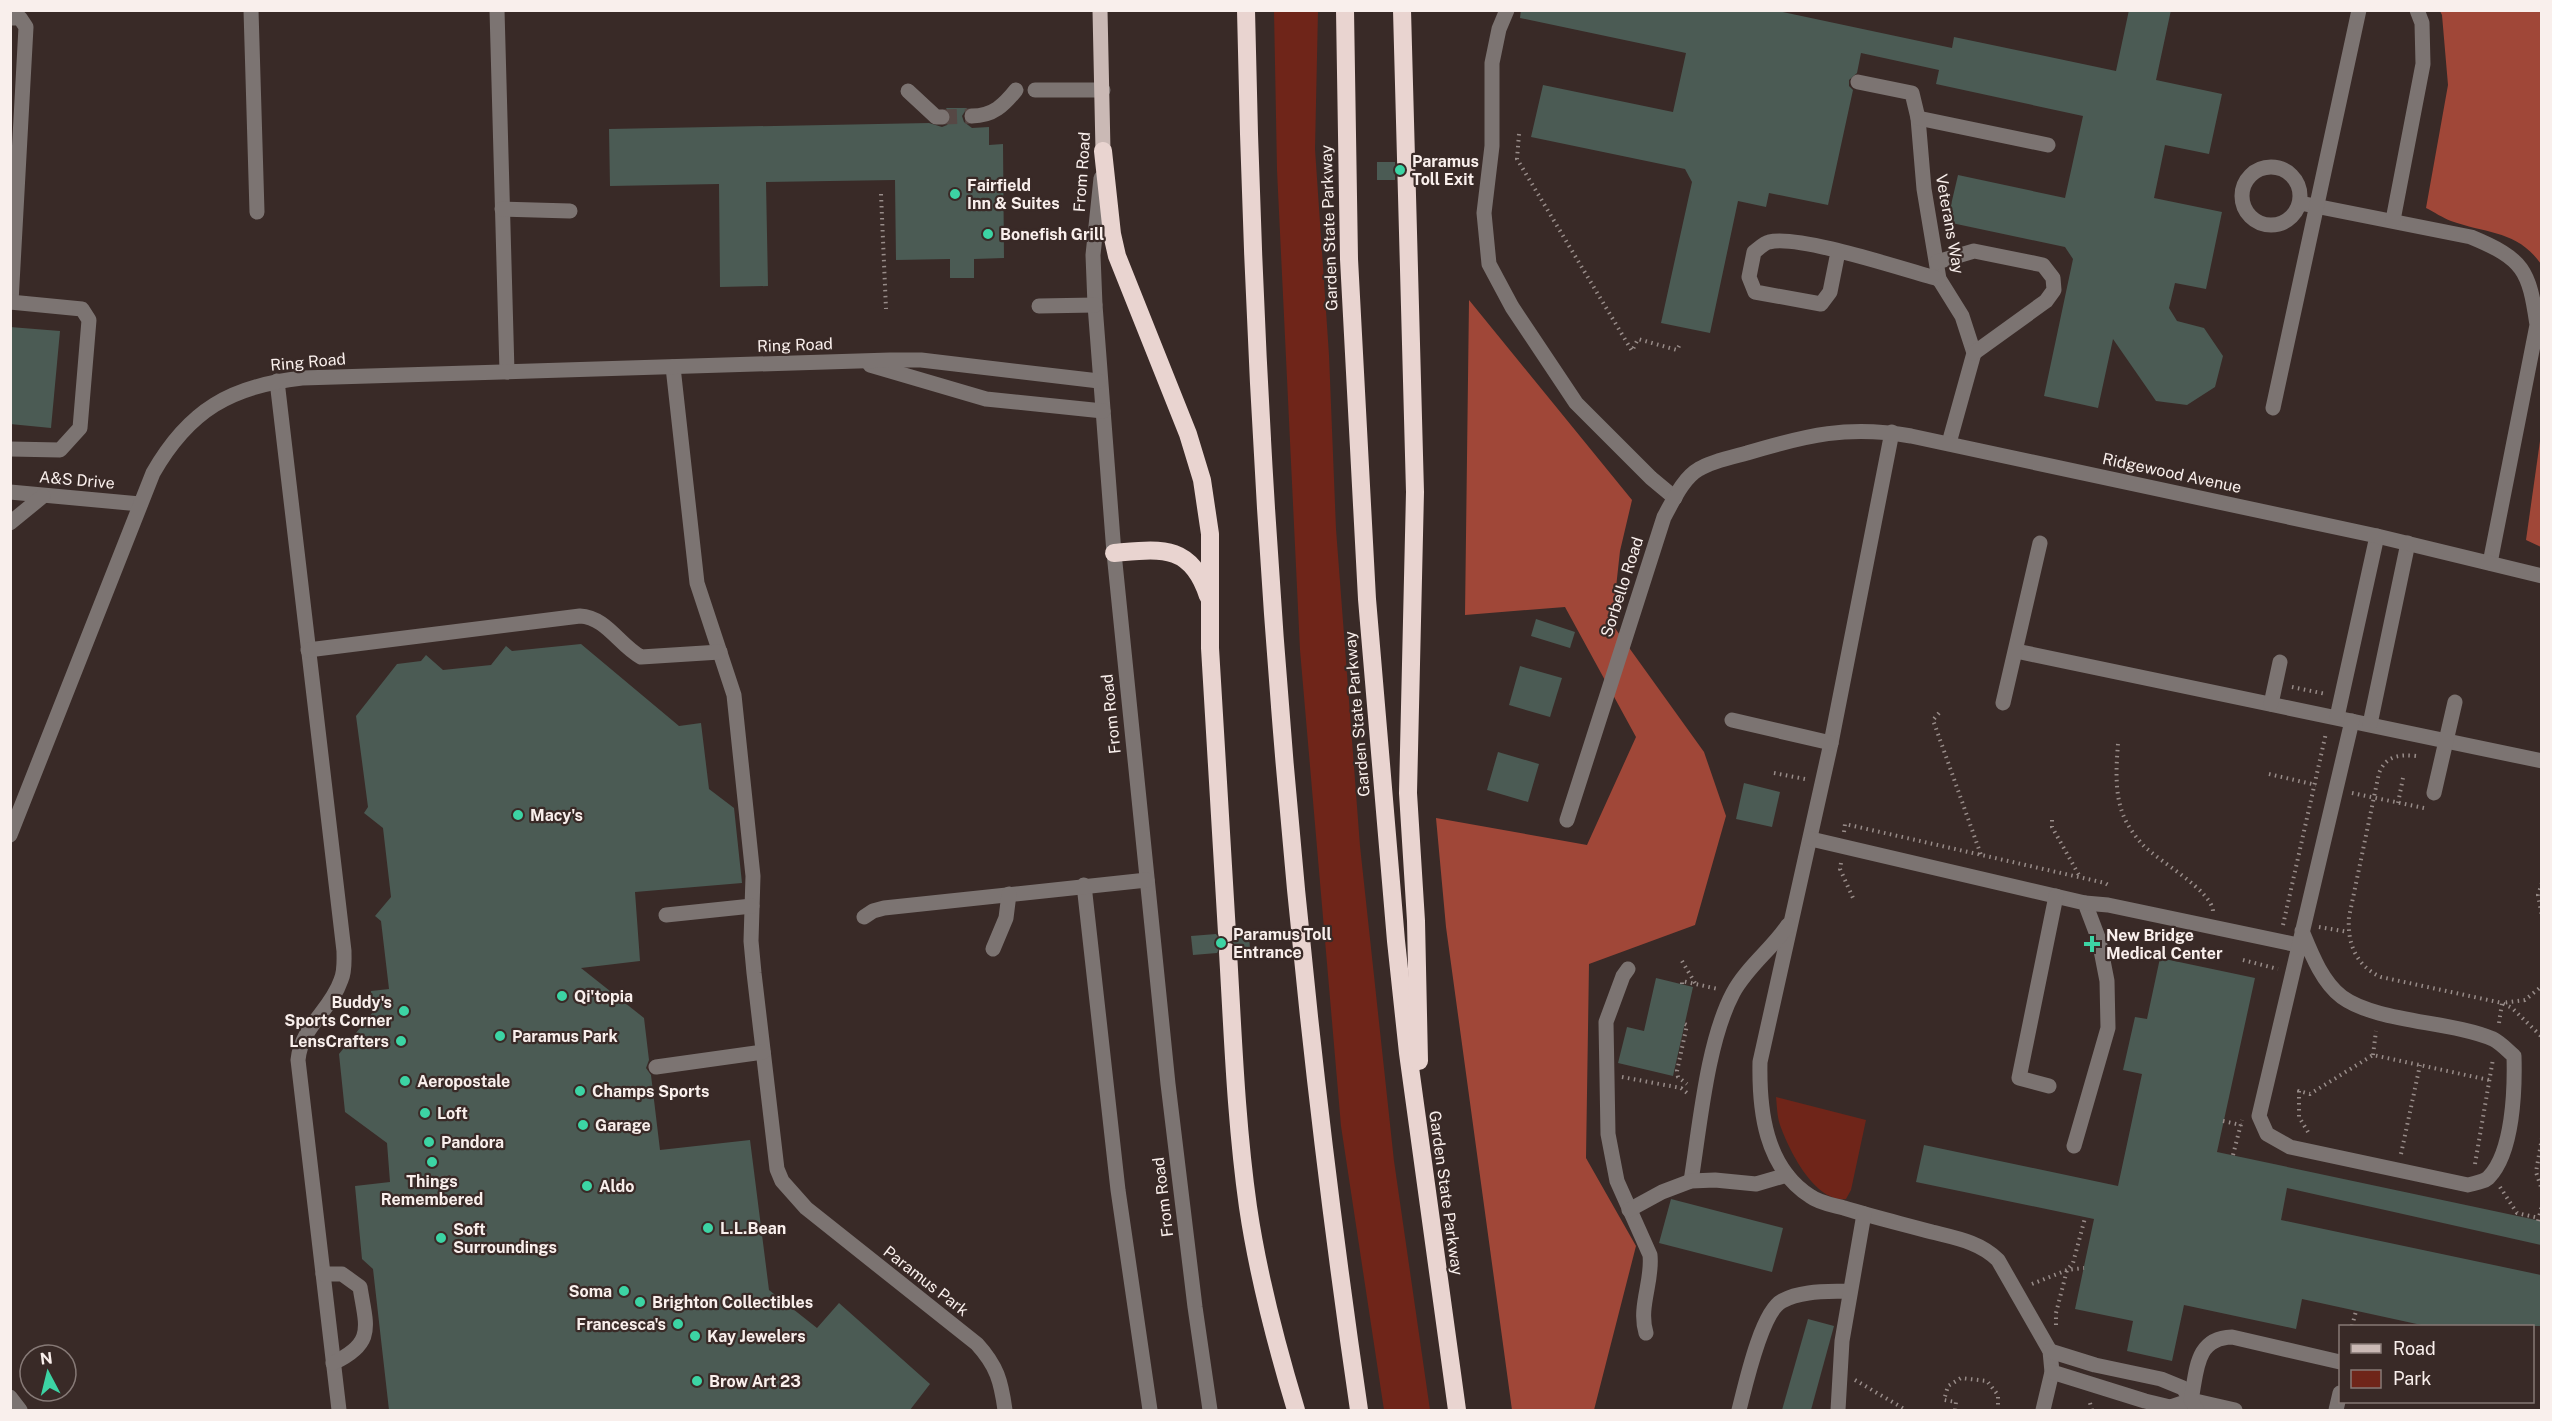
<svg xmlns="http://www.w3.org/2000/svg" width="2552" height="1421" font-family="'Public Sans',sans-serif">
<rect width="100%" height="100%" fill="#392a27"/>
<g fill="#6f2519">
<polygon points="1274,11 1318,11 1315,149 1329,355 1336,529 1360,846 1394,1161 1430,1410 1384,1410 1341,1126 1300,650 1277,170"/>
<path d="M1776 1097 1866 1120 1851 1190 1846 1199C1815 1203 1789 1150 1780 1125 1777 1116 1777 1106 1776 1097Z"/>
</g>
<g fill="#a04738">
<path d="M2440 11H2541V264C2517 230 2487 234 2451 221 2443 218 2434 212 2426 208L2448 85 2442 15Z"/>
<polygon points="1469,300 1632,500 1620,551 1612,624 1704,752 1726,816 1695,925 1589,964 1586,1158 1636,1246 1594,1410 1512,1410 1446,927 1436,818 1587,845 1636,737 1565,607 1465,615"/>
<polygon points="2541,434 2541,547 2526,540"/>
</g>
<g fill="#4b5b54">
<polygon points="1521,10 1773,10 1952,48 1954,37 2116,71 2129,10 2171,10 2156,80 2222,94 2209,154 2165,145 2154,198 2222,212 2206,289 2175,283 2169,308 2177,321 2204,328 2223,356 2215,387 2187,405 2156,401 2113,339 2098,408 2044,396 2073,259 2065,247 1947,222 1958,175 2065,198 2083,116 1936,84 1939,70 1861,53 1857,73 1849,80 1849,86 1853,90 1828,205 1769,193 1766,207 1738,201 1710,333 1661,323 1692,182 1685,169 1531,137 1543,85 1673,112 1686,53 1520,18"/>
<polygon points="946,108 967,108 962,116 964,122 972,128 989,127 989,145 1003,144 1004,258 974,259 974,278 950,278 950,259 896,260 895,180 766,182 768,286 720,287 719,184 610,186 609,129 929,123 942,127 947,125 952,118"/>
<rect x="1377" y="162" width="18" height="18"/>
<polygon points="10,327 60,331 51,428 10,424"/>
<polygon points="1536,619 1575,632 1570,648 1531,636"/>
<polygon points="581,644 679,726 701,723 709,789 734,808 742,883 635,892 640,961 581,968 644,1018 649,1060 646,1068 651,1075 660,1150 750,1140 769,1290 817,1328 839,1303 930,1384 910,1410 389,1410 373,1269 362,1259 355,1186 390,1182 387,1143 345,1112 339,1054 373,1012 371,991 389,989 381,921 375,916 391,897 383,828 364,813 368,807 356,716 397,664 421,661 426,655 443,670 491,665 506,646 512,651"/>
<polygon points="1520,666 1562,678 1550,717 1509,705"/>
<polygon points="1498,752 1539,764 1528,802 1487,790"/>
<polygon points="1744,783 1780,792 1772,827 1736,819"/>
<polygon points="1238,932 1249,932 1250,951 1239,952 1233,942"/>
<polygon points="1216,934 1222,943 1217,953 1193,955 1191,936"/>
<polygon points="2160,958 2255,978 2217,1152 2541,1221 2541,1245 2287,1188 2281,1220 2541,1275 2541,1326 2426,1326 2302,1299 2296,1329 2184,1305 2172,1361 2127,1351 2133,1321 2075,1309 2094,1219 1916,1182 1924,1145 2118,1186 2142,1074 2123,1070 2135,1017 2147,1019"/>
<polygon points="1656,978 1693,987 1673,1076 1618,1063 1627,1027 1644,1031"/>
<polygon points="1671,1199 1783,1228 1772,1272 1659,1243"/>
<polygon points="1808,1319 1834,1326 1811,1410 1782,1410"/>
</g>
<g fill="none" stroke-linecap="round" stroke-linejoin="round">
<polyline stroke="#564845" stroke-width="15" stroke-dasharray="15 8" stroke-linecap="butt" points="942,117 972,116"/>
<g stroke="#988c89" stroke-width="4" stroke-dasharray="1.5 4.5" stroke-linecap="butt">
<polyline points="1519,134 1517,159 1632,351 1638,339 1677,350 1680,344"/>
<polyline points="881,194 886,309"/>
<polyline points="2292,687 2326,694"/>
<polyline points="1939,713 1933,720 1981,855"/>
<path d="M2118 744C2116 769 2114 800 2127 823 2131 830 2137 839 2143 845 2158 861 2213 891 2213 912"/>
<path d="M2416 756C2399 754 2386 756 2379 773L2349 917C2347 943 2356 966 2381 977L2502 1003 2512 1008 2542 1037"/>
<polyline points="1774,773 1805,779"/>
<polyline points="2269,774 2316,785"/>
<polyline points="2352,793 2424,808"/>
<polyline points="2398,803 2403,778"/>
<polyline points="2052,820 2052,827 2080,877"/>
<polyline points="1844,832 1845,824 2105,883 2110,886"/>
<polyline points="1841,863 1840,869 1853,898"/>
<polyline points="2542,883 2538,895 2542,916"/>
<polyline points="2283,925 2326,733"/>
<polyline points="2319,927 2348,932"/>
<polyline points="2243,960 2278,969"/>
<polyline points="1682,961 1695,983"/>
<polyline points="1682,984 1682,981 1718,989"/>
<polyline points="2499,1023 2502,1003 2525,1000 2542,986"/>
<polyline points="1685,1024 1687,1025 1677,1071 1678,1077 1687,1084"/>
<polyline points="2373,1055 2376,1031"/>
<polyline points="1622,1077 1681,1088 1687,1093"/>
<polyline points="2223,1121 2241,1125"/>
<polyline points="2308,1132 2299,1117 2299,1091 2310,1094 2373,1055 2489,1080"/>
<polyline points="2542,1138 2536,1172 2542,1190"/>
<polyline points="2401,1154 2420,1065"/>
<polyline points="2233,1155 2242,1120"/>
<polyline points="2475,1164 2493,1059"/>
<polyline points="2500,1187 2517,1213 2539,1218"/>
<polyline points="2538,1221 2542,1205"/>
<polyline points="2032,1284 2067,1270 2084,1268"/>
<polyline points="2056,1325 2056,1313 2067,1270 2073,1263 2085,1218"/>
<polyline points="2352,1326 2356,1311"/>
<polyline points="1855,1380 1906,1410"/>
<polyline points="2090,1403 2092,1410"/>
<polyline points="1955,1410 1956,1402 1944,1400 1948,1386 1961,1378 1987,1381 1998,1395 1998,1410"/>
</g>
<g stroke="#7c7472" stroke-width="15">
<polyline points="251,10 257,212"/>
<polyline points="497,10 507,372"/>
<polyline points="1507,10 1499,29 1492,63 1492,146 1484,213 1489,264 1512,307 1576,403 1651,478 1675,498"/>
<polyline points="10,18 20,18 26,27 11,302"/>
<polyline points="1858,82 1912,93 1918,118 1924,189 1939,279 1962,316 1974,353 1949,443"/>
<polyline points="1035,90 1103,90"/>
<polyline points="908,91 936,117 942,117"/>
<path d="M972 116C993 116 1004 105 1016 90"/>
<polyline points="1918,118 2048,145"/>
<circle cx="2271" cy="196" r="29"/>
<polyline points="1101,178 1093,255 1095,305 1114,553 1168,1084 1195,1307 1210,1410"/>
<path d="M2300 203 2471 237C2524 259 2529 270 2537 325L2490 563"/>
<polyline points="502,209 570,211"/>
<polyline points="2393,220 2423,64 2422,23 2417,10"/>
<path d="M1838 252 1830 292 1821 304 1755 292 1749 277 1754 252C1758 249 1764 243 1769 242 1798 234 1905 270 1939 279"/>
<polyline points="1937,262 1974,251 2043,265 2053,278 2054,290 2046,301 1974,353"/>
<polyline points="10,302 82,309 89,320 80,428 60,450 10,449"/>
<polyline points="1039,306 1095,305"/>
<polyline points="870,365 986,399 1103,411"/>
<path d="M673 367 697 583 734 695 753 876 751 941 754 973 777 1169 782 1181 806 1208 977 1344C997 1366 1001 1381 1005 1410"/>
<path d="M277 381 344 951C344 961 345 971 341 980 331 1010 301 1027 298 1060L339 1410"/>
<polyline points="2273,408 2359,10"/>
<path d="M1892 432 1831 743 1760 1062C1759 1110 1765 1167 1810 1196 1819 1203 1833 1205 1844 1208 1873 1217 1903 1224 1932 1232 1956 1238 1980 1242 1998 1260L2050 1351 2052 1372 2043 1410"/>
<polyline points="10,492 140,504"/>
<polyline points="10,523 43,496"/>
<path d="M308 650 580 616C606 617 620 646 641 657L720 652"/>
<polyline points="2016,651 2542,761"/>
<polyline points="2003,703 2040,543"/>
<polyline points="2271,704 2280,662"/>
<polyline points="2337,717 2377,536"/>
<polyline points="1732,720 1831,743"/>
<polyline points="2370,724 2408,543"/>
<polyline points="2434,793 2455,702"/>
<path d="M1567 820 1664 517C1673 501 1683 478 1699 469 1712 461 1732 457 1747 453 1807 435 1848 425 1911 436L2377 536 2542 576"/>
<path d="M10 835 153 473C189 410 231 386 302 378L890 360H921L1099 381"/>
<polyline points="1811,839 2085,903 2099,940 2107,981 2108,1028 2074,1146"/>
<polyline points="1084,885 1118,1190 1150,1410"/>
<polyline points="2085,903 2108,905 2298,945"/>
<polyline points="666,915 752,906"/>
<polyline points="864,917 873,911 884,908 1147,880"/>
<path d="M2302 931C2311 953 2322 982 2342 997 2376 1022 2451 1021 2493 1039 2501 1043 2508 1051 2514 1056 2515 1090 2513 1152 2489 1177 2485 1182 2474 1183 2468 1185L2290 1147 2267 1134 2259 1116 2352 721"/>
<polyline points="993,949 1006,918 1009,894"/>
<path d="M1628 969 1623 976 1606 1022 1608 1134 1617 1181 1650 1255C1653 1281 1638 1307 1646 1333"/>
<polyline points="656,1067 763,1052"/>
<polyline points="2049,1086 2019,1078 2056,896"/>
<path d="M1691 1181C1700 1125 1707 1042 1733 993 1747 967 1772 949 1788 925"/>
<polyline points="1629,1210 1662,1192 1691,1181 1715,1180 1756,1184 1787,1175"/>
<path d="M323 1274H342L360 1287C366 1326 376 1343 333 1363"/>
<polyline points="2050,1351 2095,1365 2161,1379 2183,1388 2191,1400 2170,1407 2145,1401 2052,1372"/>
<polyline points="10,1397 20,1410"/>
<polyline points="2191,1400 2235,1410"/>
<path d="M1739 1410C1745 1387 1761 1312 1782 1301 1802 1290 1828 1292 1850 1291"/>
<polyline points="1838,1410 1842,1341 1864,1214"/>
<path d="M2197 1410 2191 1400C2197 1371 2195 1338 2232 1337L2340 1362"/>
<polyline points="2336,1410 2340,1393"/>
</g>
<polyline stroke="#cab9b5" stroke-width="15" points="1100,10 1103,151"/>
<g stroke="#e9d4d0" stroke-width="18">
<path d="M1246 10C1255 479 1291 946 1359 1410"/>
<polyline points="1345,10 1349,259 1367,599 1396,941 1408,1053 1457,1410"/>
<polyline points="1402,10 1415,492 1408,793 1416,921 1419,1061"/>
<polyline points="1103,151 1112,234 1117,256 1188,434 1202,480 1210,534 1210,648 1227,933"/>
<path d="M1114 553C1160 549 1191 543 1208 596"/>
<path d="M1228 952C1233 1037 1236 1122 1248 1207 1258 1275 1276 1344 1296 1410"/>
</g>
</g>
<g fill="#3cd4a4" stroke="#392a27" stroke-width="2">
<circle cx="1400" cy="170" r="6"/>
<circle cx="955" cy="194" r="6"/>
<circle cx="988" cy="234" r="6"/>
<circle cx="518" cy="815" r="6"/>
<circle cx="1221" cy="943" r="6"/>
<path d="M2089 935h6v6h6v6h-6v6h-6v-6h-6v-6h6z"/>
<circle cx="562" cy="996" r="6"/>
<circle cx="404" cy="1011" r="6"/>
<circle cx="500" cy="1036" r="6"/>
<circle cx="401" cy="1041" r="6"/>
<circle cx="405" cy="1081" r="6"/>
<circle cx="580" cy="1091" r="6"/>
<circle cx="425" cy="1113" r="6"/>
<circle cx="583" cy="1125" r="6"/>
<circle cx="429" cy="1142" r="6"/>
<circle cx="432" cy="1162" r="6"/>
<circle cx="587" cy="1186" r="6"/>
<circle cx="708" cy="1228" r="6"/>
<circle cx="441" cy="1238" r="6"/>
<circle cx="624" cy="1291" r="6"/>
<circle cx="640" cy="1302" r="6"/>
<circle cx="678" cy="1324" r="6"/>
<circle cx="695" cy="1336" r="6"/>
<circle cx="697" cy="1381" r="6"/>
</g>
<g text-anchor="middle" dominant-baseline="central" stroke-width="4.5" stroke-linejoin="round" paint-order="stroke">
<g font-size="16" font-weight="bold" fill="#f9efec" stroke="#392a27" text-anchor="start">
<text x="1412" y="161">Paramus<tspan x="1412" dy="18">Toll Exit</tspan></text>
<text x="967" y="185">Fairfield<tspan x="967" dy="18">Inn &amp; Suites</tspan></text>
<text x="1000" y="234">Bonefish Grill</text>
<text x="530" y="815">Macy's</text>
<text x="1233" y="934">Paramus Toll<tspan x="1233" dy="18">Entrance</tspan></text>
<text x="2106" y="935">New Bridge<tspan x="2106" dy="18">Medical Center</tspan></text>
<text x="574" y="996">Qi'topia</text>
<text x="392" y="1002" text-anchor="end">Buddy's<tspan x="392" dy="18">Sports Corner</tspan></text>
<text x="512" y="1036">Paramus Park</text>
<text x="389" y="1041" text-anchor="end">LensCrafters</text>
<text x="417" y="1081">Aeropostale</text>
<text x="592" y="1091">Champs Sports</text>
<text x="437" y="1113">Loft</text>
<text x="595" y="1125">Garage</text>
<text x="441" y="1142">Pandora</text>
<text x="432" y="1181" text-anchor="middle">Things<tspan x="432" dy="18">Remembered</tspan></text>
<text x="599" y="1186">Aldo</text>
<text x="720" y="1228">L.L.Bean</text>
<text x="453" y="1229">Soft<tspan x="453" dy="18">Surroundings</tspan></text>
<text x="612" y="1291" text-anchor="end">Soma</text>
<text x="652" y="1302">Brighton Collectibles</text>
<text x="666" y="1324" text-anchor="end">Francesca's</text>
<text x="707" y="1336">Kay Jewelers</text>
<text x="709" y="1381">Brow Art 23</text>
</g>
<g font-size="16" fill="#f9efec" stroke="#392a27">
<text transform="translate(1082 172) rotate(-86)">From Road</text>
<text transform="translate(1950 224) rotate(80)">Veterans Way</text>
<text transform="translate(1329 228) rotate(-92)">Garden State Parkway</text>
<text transform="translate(795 345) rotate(-2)">Ring Road</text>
<text transform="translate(308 362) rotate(-5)">Ring Road</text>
<text transform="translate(2172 473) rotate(12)">Ridgewood Avenue</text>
<text transform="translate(77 480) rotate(5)">A&amp;S Drive</text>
<text transform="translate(1622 587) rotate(-72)">Sorbello Road</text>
<text transform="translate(1111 714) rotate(-96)">From Road</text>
<text transform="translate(1357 714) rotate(-95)">Garden State Parkway</text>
<text transform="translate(1446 1193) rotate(82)">Garden State Parkway</text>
<text transform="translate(1163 1197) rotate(-97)">From Road</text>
<text transform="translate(926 1281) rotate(38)">Paramus Park</text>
</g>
</g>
<rect width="2552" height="1421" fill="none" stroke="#f9efec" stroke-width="24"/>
<rect x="2339" y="1325" width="195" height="78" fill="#392a27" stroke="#867976" stroke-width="1.5"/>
<rect x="2351" y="1344" width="30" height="9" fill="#cab9b5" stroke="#867976" stroke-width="1.5"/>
<text x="2393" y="1355" font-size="18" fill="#f9efec">Road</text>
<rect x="2351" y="1370" width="30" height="18" fill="#6f2519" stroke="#867976" stroke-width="1.5"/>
<text x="2393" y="1385" font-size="18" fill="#f9efec">Park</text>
<g transform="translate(48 1373) rotate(353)"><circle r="28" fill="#392a27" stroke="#867976" stroke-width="1.5"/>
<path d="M0-4.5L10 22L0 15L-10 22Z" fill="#3cd4a4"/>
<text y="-9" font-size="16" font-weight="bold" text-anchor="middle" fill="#f9efec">N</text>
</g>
</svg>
